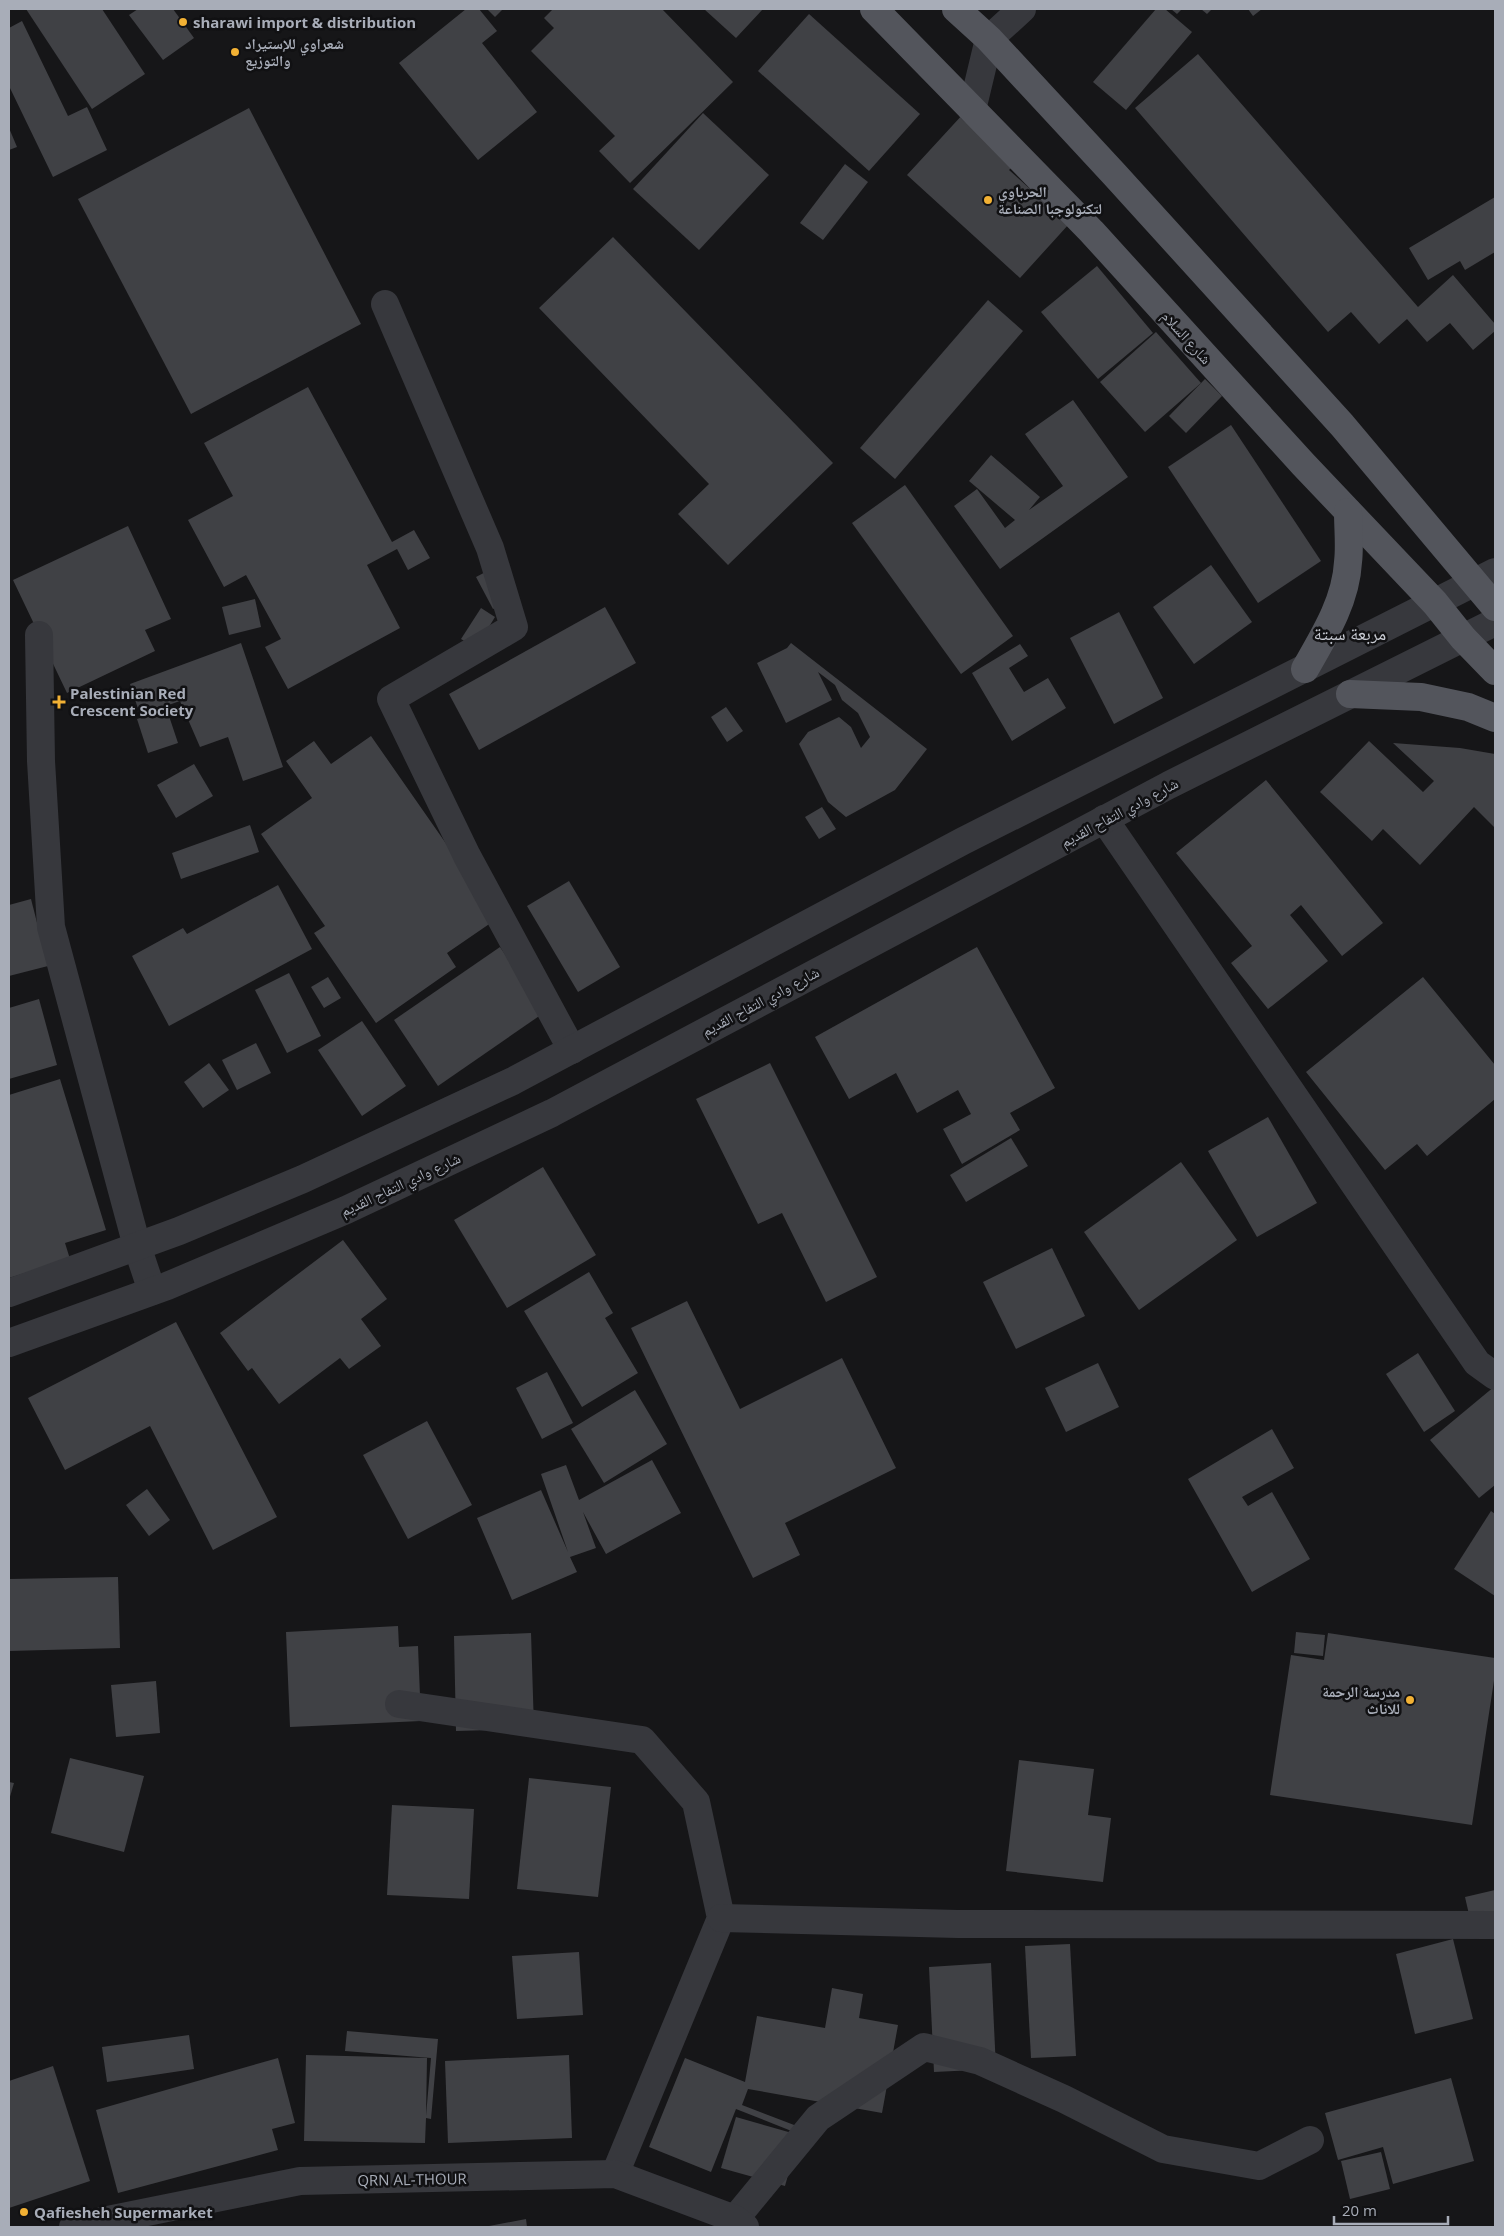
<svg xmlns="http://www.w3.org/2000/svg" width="1504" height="2236" font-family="'Open Sans','Noto Naskh Arabic',sans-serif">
<rect width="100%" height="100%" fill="#161618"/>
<g fill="#404145">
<polygon points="26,9 102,9 145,74 92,109"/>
<polygon points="138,9 173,9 194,38 163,60 129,15"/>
<polygon points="466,9 479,9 497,31 482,43 537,112 478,160 399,63"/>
<polygon points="487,9 503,9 495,17"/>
<polygon points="553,9 662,9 733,82 630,183 599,151 615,136 531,51 554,28 544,18"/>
<polygon points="704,9 763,9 736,38"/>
<polygon points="1156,9 1165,9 1192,32 1126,110 1093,82"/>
<polygon points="1171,9 1182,9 1177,14"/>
<polygon points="1201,9 1212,9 1207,14"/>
<polygon points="1248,9 1262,9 1253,16"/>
<polygon points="809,14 920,114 869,171 758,71"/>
<polygon points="22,21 68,116 87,107 107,150 53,177 9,86 9,28"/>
<polygon points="1198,54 1418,307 1453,275 1495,324 1495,331 1473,350 1450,323 1427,342 1407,319 1379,344 1351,312 1328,332 1135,108"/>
<polygon points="249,108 361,324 191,414 78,199"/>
<polygon points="703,113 769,175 699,250 633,189"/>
<polygon points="964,113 1017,162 1009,170 1069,224 1020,278 907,175"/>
<polygon points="9,128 17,147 9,150"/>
<polygon points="845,164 868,182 823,240 800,223"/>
<polygon points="1495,197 1495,252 1465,270 1460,261 1428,280 1409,248"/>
<polygon points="613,237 833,463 728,565 678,514 709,484 539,308"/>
<polygon points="1097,266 1153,333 1098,379 1041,312"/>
<polygon points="988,300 1023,331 895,479 860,448"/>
<polygon points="1156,332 1201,383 1145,432 1100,382"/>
<polygon points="1205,379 1222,396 1186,433 1169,416"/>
<polygon points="308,387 392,542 414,530 430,558 408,570 397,549 367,565 400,628 288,689 265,647 281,639 246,575 224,587 188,520 233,496 204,443"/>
<polygon points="1073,400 1128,477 1000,569 954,506 977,489 1005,528 1015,520 969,481 991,455 1040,497 1029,510 1063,486 1025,434"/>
<polygon points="1231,425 1321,561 1258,603 1168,467"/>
<polygon points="905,485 1013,636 961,674 852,523"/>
<polygon points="128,526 171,619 145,630 155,651 67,693 13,580"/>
<polygon points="1211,565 1252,622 1194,664 1153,607"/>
<polygon points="495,567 512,599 493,609 476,577"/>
<polygon points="255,599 261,627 229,635 222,607"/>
<polygon points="605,607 636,663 479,750 449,694"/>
<polygon points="481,608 495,617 476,648 461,639"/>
<polygon points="1119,612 1163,698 1114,724 1070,638"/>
<polygon points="241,643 283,767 243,781 228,737 200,747 180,701 140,715 130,684"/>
<polygon points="791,643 927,749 895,790 846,817 828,802 799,744 808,732 839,717 851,727 861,748 870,737 858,713 842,700 835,685 818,672 832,700 786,723 757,663 787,648"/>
<polygon points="1020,644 1028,656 1009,668 1024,692 1048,678 1066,708 1012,741 972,673"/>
<polygon points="726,707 743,731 727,742 711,717"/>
<polygon points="167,710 178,743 148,753 137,719"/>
<polygon points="371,736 498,918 447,953 456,967 376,1023 314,933 325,926 261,834 312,798 286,761 314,741 331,764"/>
<polygon points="1369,741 1423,792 1434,781 1393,743 1460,748 1495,754 1495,828 1474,807 1420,865 1383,829 1372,841 1320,792"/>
<polygon points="194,764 213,796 176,818 157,785"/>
<polygon points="1266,780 1383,923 1342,956 1301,905 1290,915 1328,961 1268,1009 1231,963 1252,946 1176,853"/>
<polygon points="822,807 836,829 819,839 805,817"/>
<polygon points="250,825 259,852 181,879 172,853"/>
<polygon points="569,881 620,967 578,992 527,906"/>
<polygon points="278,885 312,949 169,1026 132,956 183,928 187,934"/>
<polygon points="31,899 48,966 9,976 9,905"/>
<polygon points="500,947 545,1012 438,1086 394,1020"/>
<polygon points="977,947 1055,1088 1010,1113 1020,1130 962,1164 943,1129 971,1114 958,1090 917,1113 896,1073 849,1099 815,1037"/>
<polygon points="289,973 321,1036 287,1053 255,990"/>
<polygon points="328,977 341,998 324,1008 311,987"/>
<polygon points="1423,977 1495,1065 1495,1099 1427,1156 1417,1144 1385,1170 1306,1072"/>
<polygon points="39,999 57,1065 9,1079 9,1008"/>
<polygon points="362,1021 406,1086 362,1116 318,1050"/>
<polygon points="256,1043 271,1073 237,1090 222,1060"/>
<polygon points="209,1063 229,1090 203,1108 184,1082"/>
<polygon points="770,1063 877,1277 826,1302 782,1213 758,1224 696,1099"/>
<polygon points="60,1079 106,1230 65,1243 70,1259 9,1278 9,1095"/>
<polygon points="1268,1117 1317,1203 1257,1237 1208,1151"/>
<polygon points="1011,1138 1028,1166 966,1202 950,1175"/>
<polygon points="1181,1162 1237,1240 1139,1310 1084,1232"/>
<polygon points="543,1167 596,1255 507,1308 454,1220"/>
<polygon points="343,1240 387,1299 361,1319 381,1346 349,1369 340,1358 279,1404 252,1368 248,1371 220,1333"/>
<polygon points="1052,1248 1085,1316 1016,1349 983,1282"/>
<polygon points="589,1272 613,1313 605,1318 638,1373 582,1407 524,1311"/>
<polygon points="687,1301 740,1409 842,1358 896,1468 785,1523 800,1555 753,1578 631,1328"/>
<polygon points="176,1322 277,1517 213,1550 150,1426 65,1470 28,1398"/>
<polygon points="1418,1353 1455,1411 1424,1432 1386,1374"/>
<polygon points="1098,1363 1119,1407 1066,1432 1045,1388"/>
<polygon points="547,1372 573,1423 542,1439 516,1388"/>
<polygon points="1495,1386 1495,1485 1479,1498 1430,1440"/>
<polygon points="635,1390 667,1444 604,1483 571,1429"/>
<polygon points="427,1421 472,1505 408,1539 363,1455"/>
<polygon points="1272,1429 1294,1468 1242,1497 1248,1506 1272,1492 1310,1559 1252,1592 1188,1479"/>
<polygon points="652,1460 681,1513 606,1554 583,1512 596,1548 570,1557 577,1572 512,1600 477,1518 541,1490 568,1552 541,1474 566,1465 579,1500"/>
<polygon points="147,1489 170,1520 149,1536 126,1505"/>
<polygon points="1491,1511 1495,1514 1495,1596 1454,1569"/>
<polygon points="118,1577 120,1648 9,1651 9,1579"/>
<polygon points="398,1626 399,1647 418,1646 421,1721 290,1727 286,1632"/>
<polygon points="1296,1632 1325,1635 1323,1656 1294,1653"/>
<polygon points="531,1633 534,1729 456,1731 454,1636"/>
<polygon points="1328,1633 1495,1658 1495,1674 1472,1825 1270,1795 1291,1655 1324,1660"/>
<polygon points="156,1681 160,1733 116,1737 111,1685"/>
<polygon points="70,1758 144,1776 124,1852 51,1833"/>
<polygon points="1019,1760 1094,1769 1088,1815 1111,1818 1103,1882 1006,1871"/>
<polygon points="529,1778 611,1787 598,1897 517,1889"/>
<polygon points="9,1782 14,1783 9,1800"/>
<polygon points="392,1805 474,1809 469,1899 387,1895"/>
<polygon points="1495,1890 1495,1927 1473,1932 1465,1897"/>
<polygon points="1453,1939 1473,2019 1415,2034 1396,1954"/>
<polygon points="1070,1944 1076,2056 1031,2058 1025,1946"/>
<polygon points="579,1952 583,2015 517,2019 512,1956"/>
<polygon points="991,1963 996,2069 934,2072 929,1967"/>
<polygon points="832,1988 863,1994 859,2018 898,2025 882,2113 748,2089 742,2105 802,2128 799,2134 736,2109 711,2172 649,2147 685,2058 745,2082 757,2016 825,2028"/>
<polygon points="347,2031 438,2039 431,2119 426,2118 425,2143 304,2141 306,2055 427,2058 426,2116 431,2058 345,2051"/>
<polygon points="189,2035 194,2069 107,2082 102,2047"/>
<polygon points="569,2055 572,2138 448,2143 445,2061"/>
<polygon points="278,2058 295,2123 272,2129 278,2150 118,2193 96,2110"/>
<polygon points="53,2066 90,2181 9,2208 9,2081"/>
<polygon points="1451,2078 1474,2161 1393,2184 1383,2147 1338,2160 1325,2113"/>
<polygon points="736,2117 799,2135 785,2186 721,2168"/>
<polygon points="1381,2152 1390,2189 1350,2199 1341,2161"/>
<polygon points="526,2219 527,2227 489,2227 489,2226"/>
</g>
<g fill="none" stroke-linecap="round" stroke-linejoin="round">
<g stroke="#37383d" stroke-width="28">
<polyline points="972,110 989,39 1022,9"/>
<polyline points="385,304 490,548 514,627 391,699 467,856 572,1050"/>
<polyline points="39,635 41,761 51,927 137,1246 152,1291"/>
<polyline points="1104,819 1477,1363 1495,1376"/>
<polyline points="9,1293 179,1231 303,1179 513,1081 963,841 1495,572"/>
<polyline points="9,1343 167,1286 346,1210 552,1113 1169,785 1495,622"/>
<polyline points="399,1704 642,1740 696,1802 721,1918 615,2174"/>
<polyline points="721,1918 958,1924 1495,1925"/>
<polyline points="735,2219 818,2118 924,2047 980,2061 1064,2099 1163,2149 1259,2166 1310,2140"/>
<polyline points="73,2227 300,2181 615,2174 735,2219 745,2227"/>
</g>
<g stroke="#53555c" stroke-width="28">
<polyline points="874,9 1092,232 1303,464 1435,603 1463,638 1495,671"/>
<polyline points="956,9 989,39 1115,175 1342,425 1495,607"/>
<path d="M1305 669C1324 636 1346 601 1348 562 1350 546 1348 529 1348 512"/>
<polyline points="1350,694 1421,697 1468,707 1495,718"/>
</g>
</g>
<g fill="#f2b134" stroke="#111113" stroke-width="2">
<circle cx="183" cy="22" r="5"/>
<circle cx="235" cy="52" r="5"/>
<circle cx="988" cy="200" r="5"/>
<path d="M56.5 694.5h5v5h5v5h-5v5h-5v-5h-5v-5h5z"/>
<circle cx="1410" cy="1700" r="5"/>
<circle cx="24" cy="2212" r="5"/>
</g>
<g text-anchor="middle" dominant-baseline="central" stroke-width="5" stroke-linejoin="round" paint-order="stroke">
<g font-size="15" font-weight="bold" fill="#a8adb8" stroke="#111113" text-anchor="start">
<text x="193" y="22">sharawi import &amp; distribution</text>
<text x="245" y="43">شعراوي للإستيراد<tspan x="245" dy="17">والتوزيع</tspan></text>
<text x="998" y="191">الحرباوي<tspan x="998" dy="17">لتكنولوجبا الصناعة</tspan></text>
<text x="70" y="693">Palestinian Red<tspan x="70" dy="17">Crescent Society</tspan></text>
<text x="1400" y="1691" text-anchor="end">مدرسة الرحمة<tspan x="1400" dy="17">للاناث</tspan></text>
<text x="34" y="2212">Qafiesheh Supermarket</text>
</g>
<g font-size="15" fill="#a8adb8" stroke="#111113">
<text transform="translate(1187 337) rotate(48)">شارع السلام</text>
<text transform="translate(1119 812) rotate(-28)">شارع وادي التفاح القديم</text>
<text transform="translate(760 1001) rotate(-28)">شارع وادي التفاح القديم</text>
<text transform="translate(400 1184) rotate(-25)">شارع وادي التفاح القديم</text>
<text transform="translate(412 2179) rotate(-1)">QRN AL-THOUR</text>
</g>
<g font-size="18" fill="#c9ccd4" stroke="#111113">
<text x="1350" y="633">مربعة سبتة</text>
</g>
</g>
<rect width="1504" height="2236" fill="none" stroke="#a8adb8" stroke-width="20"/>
<path d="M1334 2216v8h114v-8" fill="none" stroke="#a8adb8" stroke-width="2.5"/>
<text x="1342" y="2216" font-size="15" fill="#a8adb8" stroke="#111113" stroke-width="4" paint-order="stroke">20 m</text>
</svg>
